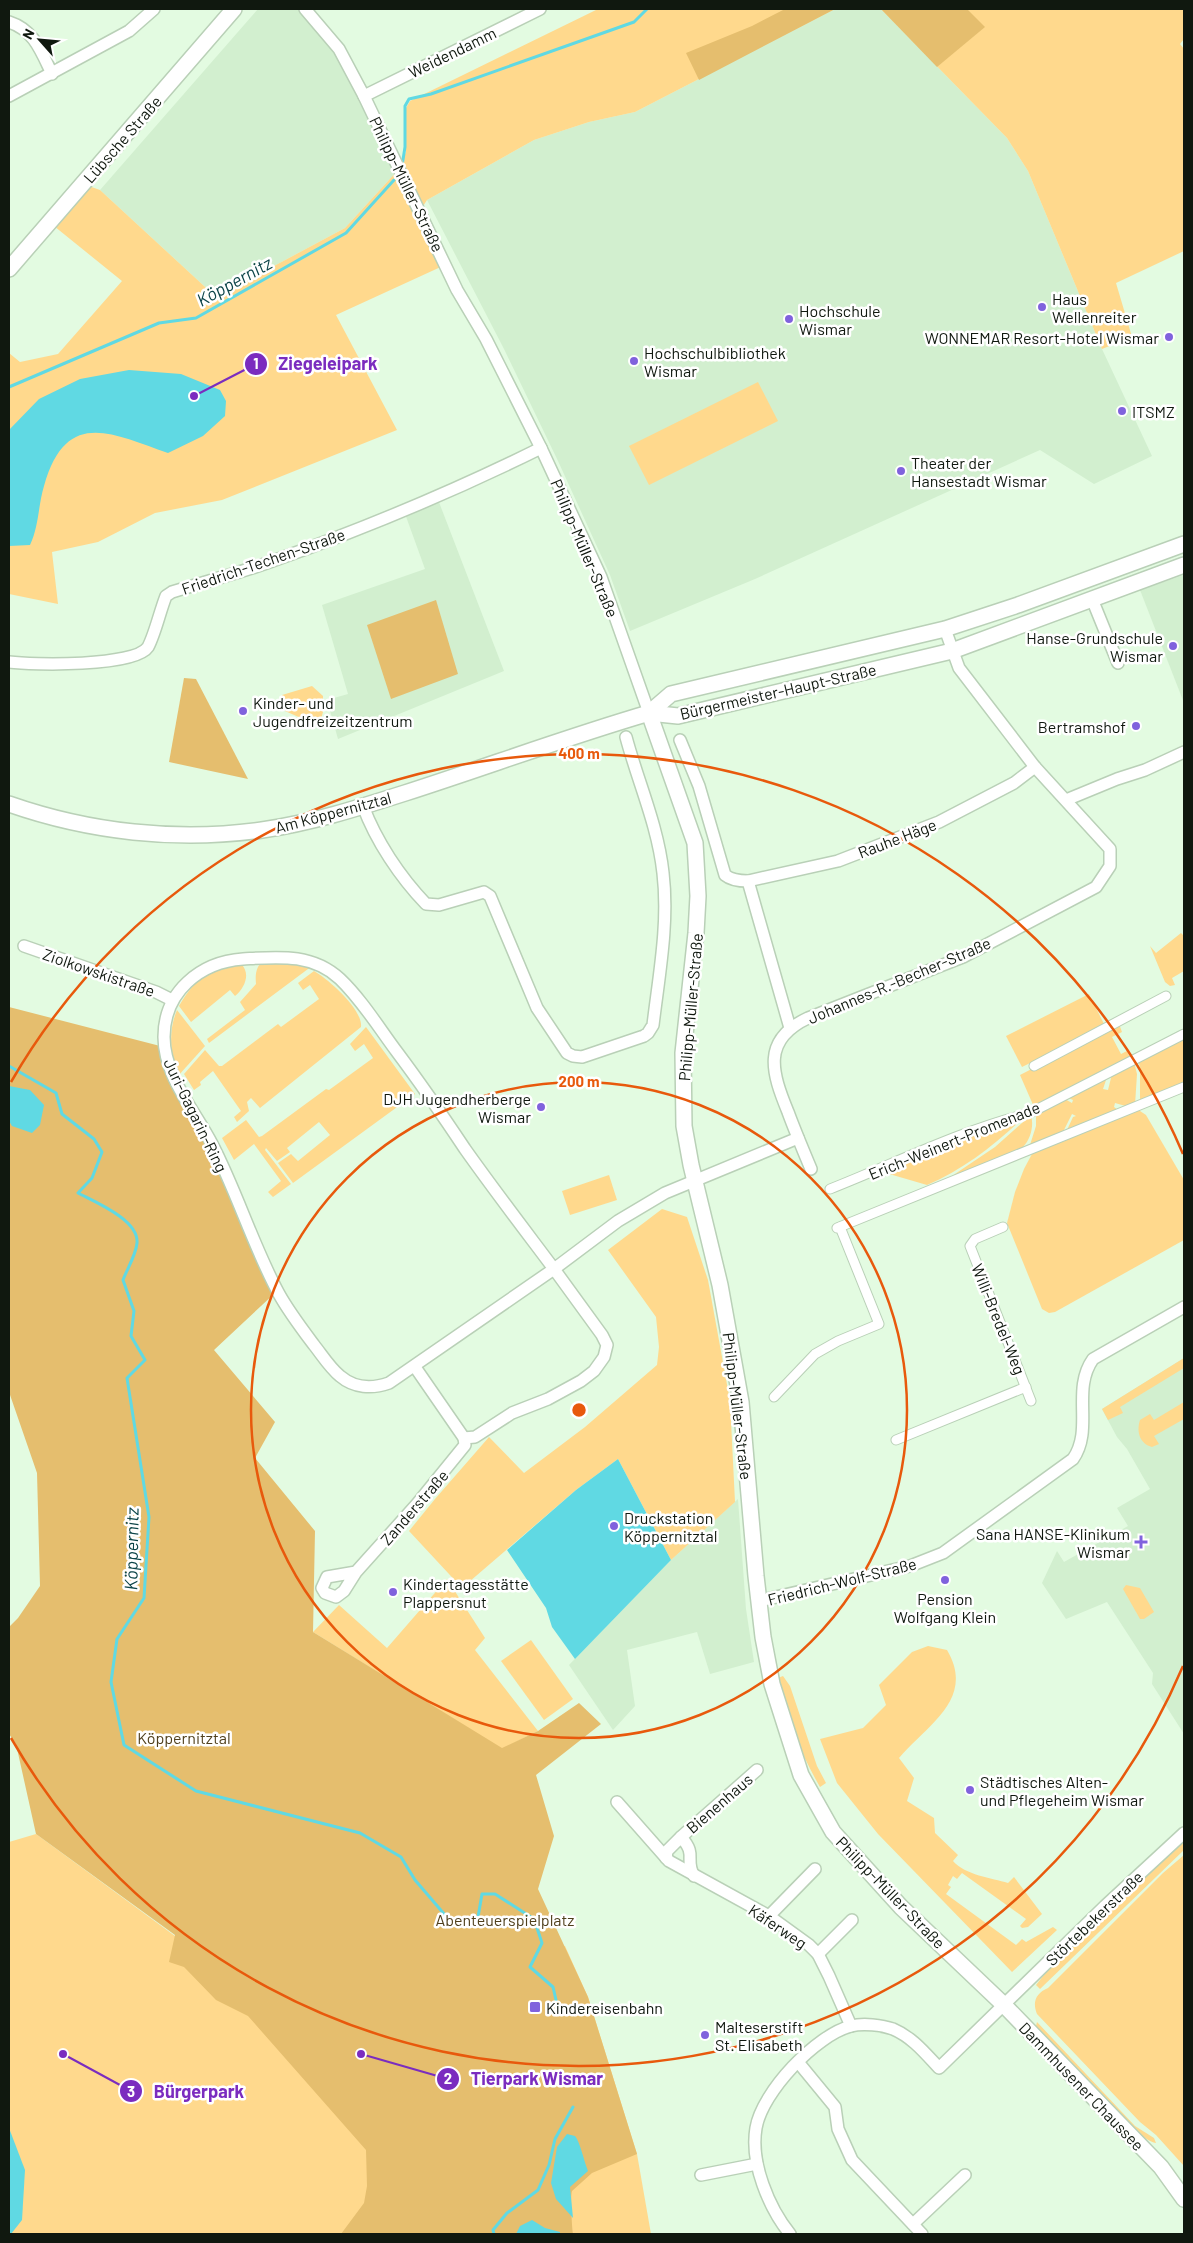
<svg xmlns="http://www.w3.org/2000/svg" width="1193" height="2243" font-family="Barlow,sans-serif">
<rect width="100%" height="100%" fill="#e3fbe1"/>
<g fill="#d2efcf">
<polygon points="258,9 305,9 339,49 399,169 345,228 216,297 100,190"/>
<polygon points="835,9 881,9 1007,138 1028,171 1102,349 1152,456 1094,484 1040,450 755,579 630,631 610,575 558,461 504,349 427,200 534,140 589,122 635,112"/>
<polygon points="437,497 504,671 338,739 327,700 348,694 322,605 425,569 404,511"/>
<polygon points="1184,575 1184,703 1140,590"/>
<polygon points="1184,1358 1184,1734 1152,1684 1153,1673 1107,1602 1066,1619 1042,1583 1057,1551 1064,1562 1128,1526 1117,1508 1150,1489 1127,1449 1117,1437 1102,1409"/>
<polygon points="738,1499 746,1609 754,1662 710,1674 697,1632 627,1650 635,1706 613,1730 569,1665 671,1560"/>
</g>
<g fill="#ffd98d">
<polygon points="598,9 835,9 635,112 589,122 534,140 427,200 420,211 445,265 336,315 397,430 222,500 155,513 98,542 52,552 58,604 9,594 9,353 20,362 58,354 122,281 49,222 83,184 100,190 216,297 345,228 399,169 406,152 406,108 410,101"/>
<polygon points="881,9 1184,9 1184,39 1180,44 1184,49 1184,251 1116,283 1132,337 1102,349 1028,171 1007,138"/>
<polygon points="758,382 778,421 649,485 629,446"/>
<polygon points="312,686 323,696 323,712 319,726 285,711 282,695"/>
<polygon points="1181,933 1184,936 1184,971 1172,978 1175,985 1170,986 1165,982 1150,946 1156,953"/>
<path d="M267 960 312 966 209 1043 207 1039 245 1010 240 1002 256 984C255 974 256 963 267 960Z"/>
<path d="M241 964C251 973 245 988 235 996L230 990 191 1022 179 1006C198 975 206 972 241 964Z"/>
<path d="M314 971C328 979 363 1009 361 1027L260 1108 251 1098 247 1102 249 1111 237 1122 234 1117 241 1111 213 1071 200 1082 201 1085 194 1090 184 1074 205 1050 219 1066H222L278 1024 281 1027 319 999 310 985 303 990 298 983Z"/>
<polygon points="1089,994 1105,1026 1022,1067 1006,1036"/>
<path d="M177 1010 205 1046 178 1076C170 1055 168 1031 177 1010Z"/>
<polygon points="1119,1024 1122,1032 1112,1037 1121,1054 1127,1051 1130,1058 1034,1107 1020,1075"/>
<polygon points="366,1027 415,1094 293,1183 278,1163 291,1154 298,1161 330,1135 319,1122 287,1148 290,1152 277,1161 266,1148 265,1150 291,1184 273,1197 268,1192 281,1181 254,1144 234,1160 222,1138 246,1120 259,1137 262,1136 326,1089 329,1090 373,1058 364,1044 355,1051 350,1044"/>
<polygon points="1184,1037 1184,1083 1140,1101 1140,1067 1138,1060"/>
<polygon points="1134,1062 1137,1074 1135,1105 1129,1107 1115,1103 1114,1107 1118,1110 1067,1130 1073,1117 1076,1116 1072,1114 1062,1134 1029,1148 1036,1126 1036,1112 1063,1098 1072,1103 1073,1100 1066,1097 1107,1077 1103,1089 1108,1090 1112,1074"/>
<polygon points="1137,1109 1146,1115 1184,1180 1184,1240 1055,1312 1049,1313 1042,1309 1007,1223 1015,1192 1024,1169 1033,1152"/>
<path d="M1031 1115C1034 1125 1031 1139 1023 1147 1014 1156 963 1172 949 1178L995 1147Z"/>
<path d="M1020 1116H1025C996 1144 964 1169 927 1185L879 1171Z"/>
<polygon points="609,1175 617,1200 570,1215 562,1191"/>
<polygon points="662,1209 687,1217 708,1280 730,1401 735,1502 671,1560 618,1459 576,1490 462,1588 409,1531 435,1499 489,1437 524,1473 585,1427 657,1365 659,1347 656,1317 608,1250"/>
<polygon points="1184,1358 1184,1368 1120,1407 1123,1413 1108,1420 1102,1409"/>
<path d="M1184 1402V1419L1154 1436 1159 1444 1152 1447C1140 1444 1136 1432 1140 1420L1150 1414 1154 1420Z"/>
<polygon points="447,1579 485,1638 475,1650 538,1731 502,1749 313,1632 339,1605 387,1648"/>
<polygon points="1126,1585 1140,1588 1154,1612 1144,1619 1140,1619 1123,1589"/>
<polygon points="531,1640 573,1699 544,1720 501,1661"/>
<path d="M928 1646 947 1650C976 1699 927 1725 899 1758L914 1778 907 1801 934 1818 935 1833 958 1855 953 1861C965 1875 992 1878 1008 1883L1014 1877 1042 1914 1028 1927 1022 1928 1020 1926 1026 1919 962 1873 957 1879 953 1876 948 1885 951 1887 946 1894 1016 1945 1022 1939 1026 1942 1053 1927 1057 1930 1012 1972 878 1834 837 1783 820 1739 863 1728 886 1705 879 1685 912 1652Z"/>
<path d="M783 1676 790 1686 817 1766 826 1783 820 1787C801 1754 785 1716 778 1678Z"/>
<polygon points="36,1834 175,1936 565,1946 588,1997 637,2154 651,2234 9,2234 9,1842"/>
<polygon points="1184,1840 1184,1850 1040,1989 1036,1985 1051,1966"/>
<path d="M1184 1855V2166L1156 2135 1140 2122 1037 2014C1032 2002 1036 1993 1048 1988L1163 1873Z"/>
<path d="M1037 2022 1135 2126 1154 2138 1156 2143C1133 2140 1057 2047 1036 2026Z"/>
</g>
<g fill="#e5be6e">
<polygon points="785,9 835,9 699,80 686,53 752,26"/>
<polygon points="881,9 967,9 985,27 937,67"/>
<polygon points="436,600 458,674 391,699 367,625"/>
<polygon points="184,678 196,679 248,779 169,762"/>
<path d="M9 1007 164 1047 275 1293 214 1350 275 1422 255 1458 315 1531 313 1632 502 1748 538 1731 579 1703 601 1724 536 1775 554 1836 538 1889 588 1997 637 2154 592 2173 572 2191C570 2196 572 2229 573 2234H341L364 2203 367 2186 366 2150 248 2016 216 2000 184 1967 169 1962 175 1935 36 1834 16 1744 9 1734V1627L18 1618 40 1586 37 1473 9 1392Z"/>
</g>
<g fill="#60d9e3">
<path d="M129 370 181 374 220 390 226 401 225 416 203 436 168 453C111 433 66 408 44 486 38 506 39 526 30 545L9 546V430L39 399 80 379Z"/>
<polygon points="9,1086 30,1090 44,1105 40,1125 32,1133 12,1126 9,1121"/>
<polygon points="618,1459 671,1560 575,1659 552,1627 546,1608 507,1550 576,1490"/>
<polygon points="9,2128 25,2170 22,2220 11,2234 9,2234"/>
<path d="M567 2134 575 2136C580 2142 584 2161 588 2171L570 2187 573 2218 556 2199 551 2183 557 2147Z"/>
<polygon points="532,2220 545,2228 560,2232 560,2234 516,2234 520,2226"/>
</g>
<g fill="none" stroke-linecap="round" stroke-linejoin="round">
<g stroke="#60d9e3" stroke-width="3">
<polyline points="402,166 405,147 405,106 409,99 431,94 634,22 647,9"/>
<polyline points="9,387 159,323 196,318 346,233 394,180"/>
<path d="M9 1066 56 1093 62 1114 94 1139 102 1152 92 1178 78 1193C95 1202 139 1220 137 1243 136 1255 127 1269 123 1280L134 1311 131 1336 145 1360 127 1378 149 1517 144 1598 117 1639 111 1682 124 1745 196 1791 360 1833 401 1857 415 1880 451 1922 478 1917 482 1894H495L534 1919 542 1943 530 1967 553 1987 556 2000"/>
<polyline points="494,2234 493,2230 507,2213 538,2190 549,2165 555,2139 573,2107"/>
</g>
<g stroke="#b9d0b7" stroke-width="11">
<g id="pedestrian">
<polyline points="1034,1066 1166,996"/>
<path d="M830 1189C896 1163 961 1130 1030 1113L1184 1034"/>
<polyline points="1003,1227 975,1239 970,1246 1031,1401"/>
<polyline points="837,1228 1184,1087"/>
<polyline points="774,1397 815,1354 838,1341 879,1324 840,1227"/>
<polyline points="896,1440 1026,1387"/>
</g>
</g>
<g stroke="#b9d0b7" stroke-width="14">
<g id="minor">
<polyline points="305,9 339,49 364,96 457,290 486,339 541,448 601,577 649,713"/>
<path d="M9 22C34 30 41 51 52 74"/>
<polyline points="9,96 129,31 154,9"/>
<polyline points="364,96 540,9"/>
<polyline points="1092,599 1118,663"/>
<path d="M9 662C32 665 135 667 148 647 155 634 160 611 166 596L172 592C204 582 236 574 267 563 361 530 452 492 541 448"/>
<path d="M680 740 699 786 725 875C731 880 740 881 748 881L838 861 939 822 1014 783 1035 767"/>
<polyline points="1066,800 1117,779 1145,770 1184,752"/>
<path d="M363 806C376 841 400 877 426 904L439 905 484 892 490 896 537 1008 567 1053 573 1056 582 1057 644 1036 648 1033 653 1025C659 975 669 923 663 873 658 826 638 782 626 737"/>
<polyline points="748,881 790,1028"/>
<polyline points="24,946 156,992 172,1000"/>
<path d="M811 1169C803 1150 795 1131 788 1112 772 1073 761 1040 808 1018L963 957 1096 887 1110 866V849L1035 767 959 668 945 629"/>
<path d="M464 1438 475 1437 512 1413 548 1399 581 1381 594 1371 604 1357 607 1345 602 1335 554 1269 389 1383C372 1389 354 1388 340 1376 330 1368 322 1355 314 1345 302 1329 289 1312 279 1294 253 1246 237 1192 212 1144 195 1111 164 1076 164 1037 164 992 200 962 243 959 278 957 312 953 340 979 362 1000 379 1028 397 1052 421 1084 443 1116 465 1149 494 1190 524 1229 554 1269L618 1221 665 1193 798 1138"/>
<polyline points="356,1572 327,1577 322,1588 325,1593 336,1597 344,1591 356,1572 417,1504 465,1445 464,1438 415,1367"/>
<path d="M759 1601 910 1566 943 1553 1073 1459C1094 1429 1071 1390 1093 1359L1184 1307"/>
<polyline points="617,1802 669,1861 769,1916 809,1945 818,1954 829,1976 851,2026"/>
<polyline points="681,1837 757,1770"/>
<path d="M666 1858 667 1851 681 1837C698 1856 684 1859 694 1876"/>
<polyline points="769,1916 815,1869"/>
<polyline points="818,1954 852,1920"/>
<polyline points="798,2062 835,2107 838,2129 852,2160 922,2234"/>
<polyline points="701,2175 757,2164"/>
<polyline points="913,2224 965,2175"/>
<path d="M790 2234C769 2208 750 2163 756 2128 762 2092 816 2035 851 2026 863 2023 882 2025 893 2029 912 2037 925 2053 939 2068L1105 1906 1184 1833"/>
</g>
</g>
<g stroke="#b9d0b7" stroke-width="18">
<g id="tertiary">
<polyline points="9,269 234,9"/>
<polyline points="649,713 695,843 698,896 696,933 683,1053 684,1126 691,1165 720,1285 741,1402 756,1576 763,1637 772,1684 801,1775 833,1832 901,1907 1004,2005 1161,2167 1184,2199"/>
<polyline points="649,713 671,694 945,629 1018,605 1184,544"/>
<path d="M9 804C89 832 177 842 262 830 311 823 358 808 405 793 486 767 567 737 649 713L678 716 952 651 1184 565"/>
</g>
</g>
<use href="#pedestrian" stroke="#fff" stroke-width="9"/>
<use href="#minor" stroke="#fff" stroke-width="11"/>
<use href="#tertiary" stroke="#fff" stroke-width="15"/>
</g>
<g fill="none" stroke="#e8590c" stroke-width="2.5">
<circle cx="579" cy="1410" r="328"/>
<path d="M1183 1666A656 656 0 0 1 11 1738M11 1082A656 656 0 0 1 1183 1154"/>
</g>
<g fill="#8062dd" stroke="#fff" stroke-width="2">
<circle cx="1042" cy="307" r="5"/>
<circle cx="789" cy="319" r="5"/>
<circle cx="1169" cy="337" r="5"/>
<circle cx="634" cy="361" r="5"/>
<circle cx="1122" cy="411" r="5"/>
<circle cx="901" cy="471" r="5"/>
<circle cx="1173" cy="646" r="5"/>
<circle cx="243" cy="711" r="5"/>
<circle cx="1136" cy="726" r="5"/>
<circle cx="541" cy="1107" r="5"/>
<circle cx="614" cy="1526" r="5"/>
<path d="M1138.5 1534.5h5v5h5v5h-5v5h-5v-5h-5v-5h5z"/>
<circle cx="945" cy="1580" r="5"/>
<circle cx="393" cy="1592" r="5"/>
<circle cx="970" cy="1790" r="5"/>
<rect x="529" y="2001" width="12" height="12" rx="2.5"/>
<circle cx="705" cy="2035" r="5"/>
</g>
<g text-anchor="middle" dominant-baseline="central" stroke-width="5" stroke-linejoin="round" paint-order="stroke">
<g font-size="16" fill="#10180f" stroke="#fff">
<text transform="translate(452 52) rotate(-26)">Weidendamm</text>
<text transform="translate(122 139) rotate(-49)">Lübsche Straße</text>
<text transform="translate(407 184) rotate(64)">Philipp-Müller-Straße</text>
<text transform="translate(585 548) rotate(67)">Philipp-Müller-Straße</text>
<text transform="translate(263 561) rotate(-19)">Friedrich-Techen-Straße</text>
<text transform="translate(778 691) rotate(-13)">Bürgermeister-Haupt-Straße</text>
<text transform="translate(333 812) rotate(-15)">Am Köppernitztal</text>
<text transform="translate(897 838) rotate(-21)">Rauhe Häge</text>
<text transform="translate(99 972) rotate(19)">Ziolkowskistraße</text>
<text transform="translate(899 980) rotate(-23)">Johannes-R.-Becher-Straße</text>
<text transform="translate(690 1007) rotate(-85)">Philipp-Müller-Straße</text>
<text transform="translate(196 1115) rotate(64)">Juri-Gagarin-Ring</text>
<text transform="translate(954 1140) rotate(-22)">Erich-Weinert-Promenade</text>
<text transform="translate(999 1319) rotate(68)">Willi-Bredel-Weg</text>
<text transform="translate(738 1406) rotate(83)">Philipp-Müller-Straße</text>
<text transform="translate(414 1507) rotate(-49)">Zanderstraße</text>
<text transform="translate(842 1581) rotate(-14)">Friedrich-Wolf-Straße</text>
<text transform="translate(719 1803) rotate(-41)">Bienenhaus</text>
<text transform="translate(891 1892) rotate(46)">Philipp-Müller-Straße</text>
<text transform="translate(1094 1918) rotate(-44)">Störtebekerstraße</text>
<text transform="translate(778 1926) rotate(34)">Käferweg</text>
<text transform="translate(1082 2086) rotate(46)">Dammhusener Chaussee</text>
</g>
<g font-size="16" fill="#10180f" stroke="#fff" text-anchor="start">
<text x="1052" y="298">Haus<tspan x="1052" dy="18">Wellenreiter</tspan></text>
<text x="799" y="310">Hochschule<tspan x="799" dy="18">Wismar</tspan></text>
<text x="1159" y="337" text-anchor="end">WONNEMAR Resort-Hotel Wismar</text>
<text x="644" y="352">Hochschulbibliothek<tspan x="644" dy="18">Wismar</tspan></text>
<text x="1132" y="411">ITSMZ</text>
<text x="911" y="462">Theater der<tspan x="911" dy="18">Hansestadt Wismar</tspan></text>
<text x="1163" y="637" text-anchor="end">Hanse-Grundschule<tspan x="1163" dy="18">Wismar</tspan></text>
<text x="253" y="702">Kinder- und<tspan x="253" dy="18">Jugendfreizeitzentrum</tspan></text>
<text x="1126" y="726" text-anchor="end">Bertramshof</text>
<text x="531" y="1098" text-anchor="end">DJH Jugendherberge<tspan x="531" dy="18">Wismar</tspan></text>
<text x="624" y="1517">Druckstation<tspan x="624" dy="18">Köppernitztal</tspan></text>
<text x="1130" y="1533" text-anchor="end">Sana HANSE-Klinikum<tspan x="1130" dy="18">Wismar</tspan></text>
<text x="403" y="1583">Kindertagesstätte<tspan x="403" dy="18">Plappersnut</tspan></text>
<text x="945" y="1598" text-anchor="middle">Pension<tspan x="945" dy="18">Wolfgang Klein</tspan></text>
<text x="980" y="1781">Städtisches Alten-<tspan x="980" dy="18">und Pflegeheim Wismar</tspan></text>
<text x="546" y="2007">Kindereisenbahn</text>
<text x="715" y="2026">Malteserstift<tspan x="715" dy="18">St. Elisabeth</tspan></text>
</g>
<g font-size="16" fill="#4f3f1c" stroke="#fff">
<text x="184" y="1737">Köppernitztal</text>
<text x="505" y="1919">Abenteuerspielplatz</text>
</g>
<g font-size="18" font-style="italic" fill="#0c4448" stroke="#fff">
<text transform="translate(234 281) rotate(-29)">Köppernitz</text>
<text transform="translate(131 1549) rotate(-89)">Köppernitz</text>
</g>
</g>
<circle cx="579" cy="1410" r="8" fill="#e8590c" stroke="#fff" stroke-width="2.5"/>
<g font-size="15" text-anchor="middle" font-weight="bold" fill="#e8590c" stroke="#fff" stroke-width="5" stroke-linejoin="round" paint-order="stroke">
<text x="579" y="759">400 m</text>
<text x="579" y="1087">200 m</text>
</g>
<path fill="none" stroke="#7b2cbf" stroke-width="2" d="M194 396L256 364M361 2054L448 2079M63 2054L131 2091"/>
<g fill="#7b2cbf" stroke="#fff" stroke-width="2">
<circle cx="194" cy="396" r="5"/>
<circle cx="361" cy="2054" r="5"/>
<circle cx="63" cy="2054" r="5"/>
<circle cx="256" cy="364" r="12"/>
<circle cx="448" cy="2079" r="12"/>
<circle cx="131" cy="2091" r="12"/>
</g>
<g font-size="15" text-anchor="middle" font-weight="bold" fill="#fff">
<text x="256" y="369">1</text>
<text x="448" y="2084">2</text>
<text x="131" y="2097">3</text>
</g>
<g font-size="18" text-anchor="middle" font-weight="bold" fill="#7b2cbf" stroke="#fff" stroke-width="5" stroke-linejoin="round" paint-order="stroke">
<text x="328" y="370">Ziegeleipark</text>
<text x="537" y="2085">Tierpark Wismar</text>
<text x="199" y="2098">Bürgerpark</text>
</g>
<rect width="1193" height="2243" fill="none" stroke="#10180f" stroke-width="20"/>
<g transform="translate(40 40) rotate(297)" stroke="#ffffff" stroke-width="4" paint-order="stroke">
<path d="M0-4L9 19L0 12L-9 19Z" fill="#10180f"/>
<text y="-8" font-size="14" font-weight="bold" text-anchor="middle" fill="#10180f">N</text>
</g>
</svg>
